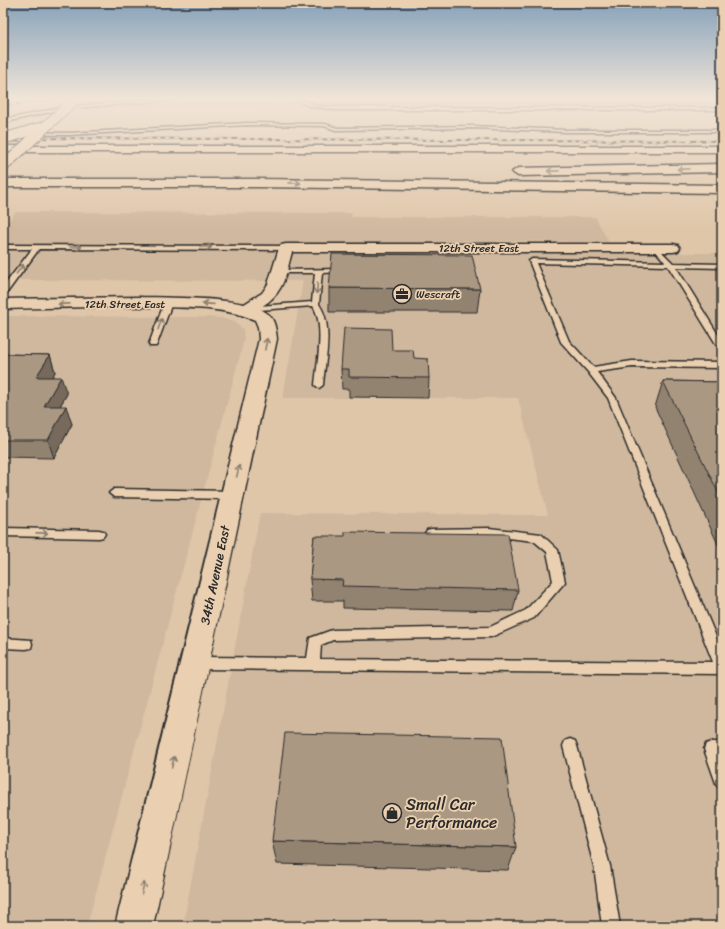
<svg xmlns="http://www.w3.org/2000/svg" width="725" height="929" font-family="Sriracha,sans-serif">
<rect width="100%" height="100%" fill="#dfc6a9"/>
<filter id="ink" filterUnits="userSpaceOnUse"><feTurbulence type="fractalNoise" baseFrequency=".025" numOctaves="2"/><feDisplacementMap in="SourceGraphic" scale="8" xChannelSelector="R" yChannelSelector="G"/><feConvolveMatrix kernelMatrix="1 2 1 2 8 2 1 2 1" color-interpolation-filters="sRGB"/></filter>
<g filter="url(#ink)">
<g fill="#cfb89e">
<polygon points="130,99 722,99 722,111 320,110 292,105 104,109 106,103"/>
<polygon points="16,212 351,213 352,217 595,217 609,242 497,241 501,253 722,253 722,926 183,926 260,513 548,515 518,398 283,398 303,281 3,280 3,227"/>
<polygon points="3,316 202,317 221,318 235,322 243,329 244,340 87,926 3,926"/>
</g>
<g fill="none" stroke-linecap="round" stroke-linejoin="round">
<g stroke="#2b2b2b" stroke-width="3">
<g id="lane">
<polygon points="157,99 181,99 63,109 11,121 3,126 3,123 7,119 63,107"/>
<polygon points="295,99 301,99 318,106 335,107 722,108 722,110 335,110 309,106"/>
<polygon points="247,123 325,124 337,128 473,126 566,130 722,130 722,132 566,132 473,128 336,130 324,126 247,125 69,135 3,134 3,132 69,133"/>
<polygon points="3,139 37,139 39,140 37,141 5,141"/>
<polygon points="3,245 286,246 289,248 286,250 39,249 6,294 3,294 3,287 32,249 3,249"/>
<polygon points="656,246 673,263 722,264 722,268 676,267 722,341 722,349 718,347 668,266 536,263 569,341 593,367 632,361 722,362 722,368 632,367 597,372 616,398 722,651 722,674 196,669 191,667 189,663 191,659 196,657 307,658 310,638 332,630 490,627 526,610 553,581 547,552 534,541 489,536 431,537 427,536 425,533 427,530 431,529 489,528 541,534 558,550 565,582 534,618 491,637 333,640 321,645 320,659 713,662 608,398 588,372 561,342 529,261 532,259 665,262 653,248"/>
<path d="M343 269 346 271 345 272 322 273 319 304C334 326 325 360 323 385L319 388 315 385C317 363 325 325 313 306L247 311 243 309 247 307 312 302 315 273H279L276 271 277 270Z"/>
<polygon points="165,301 171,301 172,303 157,344 156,346 150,346 149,344"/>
<polygon points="114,489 232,491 237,495 232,499 114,497 109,493"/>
<polygon points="3,528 99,530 103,531 105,534 103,537 99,538 3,536"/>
<polygon points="3,638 31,640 32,644 31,648 26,649 3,648"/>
<polygon points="570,739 575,741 577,746 610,866 620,926 602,926 594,866 563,746 565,741"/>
<polygon points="711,742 722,742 722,756 721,756 722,788 717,786 704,749 706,744"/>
</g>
</g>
<g stroke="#2b2b2b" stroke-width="3">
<path id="street" d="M286 244H673L678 245 680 248 678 251 673 252H292C285 277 284 293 261 307 254 311 250 314 241 312L239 309 241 306 262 293 268 284 279 248 281 245Z"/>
</g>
<g stroke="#2b2b2b" stroke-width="3">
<path id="secondary" d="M139 297C166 298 249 296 268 314 275 320 276 330 277 339 235 535 196 731 153 926H115C164 731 211 535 259 339L258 327 255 320C225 307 191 308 159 307 107 306 55 308 3 309V299Z"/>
</g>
<g stroke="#2b2b2b" stroke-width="3">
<g id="highway">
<rect x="3" y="146" width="719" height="6"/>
<polygon points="722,164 722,172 518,176 512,172 518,168"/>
<polygon points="3,179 256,179 722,185 722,193 256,187 3,187"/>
</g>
</g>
<use href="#lane" fill="#ead0b1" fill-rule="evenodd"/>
<use href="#street" fill="#ead0b1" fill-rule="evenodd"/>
<use href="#secondary" fill="#ead0b1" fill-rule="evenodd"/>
<use href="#highway" fill="#ead0b1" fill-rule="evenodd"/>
<g stroke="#2b2b2b" stroke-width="2">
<g id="rail">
<polyline points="3,106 57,99"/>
<polyline points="3,138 722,141"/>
</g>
</g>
<use href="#rail" stroke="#ead0b1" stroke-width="1.5" stroke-dasharray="4.5" stroke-linecap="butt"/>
<g stroke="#2b2b2b" stroke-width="12" stroke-linecap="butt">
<polyline id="secondary-bridge" points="3,167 75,99"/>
</g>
<g stroke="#2b2b2b" stroke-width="12" stroke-linecap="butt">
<polyline id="highway-bridge" points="3,139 46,126"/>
</g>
<use href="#secondary-bridge" stroke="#ead0b1" stroke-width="10"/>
<use href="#highway-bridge" stroke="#ead0b1" stroke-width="10"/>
</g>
<g fill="#928371" stroke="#2b2b2b">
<polygon points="329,288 480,289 477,312 329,312"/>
<polygon points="392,350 414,358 429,378 428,398 349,397 349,389 342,389 341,369"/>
<polygon points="3,354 50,355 55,372 52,377 67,394 60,406 72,424 54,458 3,457"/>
<polygon points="663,381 722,382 722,553 655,407"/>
<polygon points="314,536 518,590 513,611 343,608 343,601 312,601 310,579"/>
<polygon points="272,841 516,847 508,870 277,864"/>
</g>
<g fill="#776a5c" stroke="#2b2b2b">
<polygon points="50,355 55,372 42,394 36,377"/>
<polygon points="61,377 67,394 50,423 44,406"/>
<polygon points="66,406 72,424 54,458 48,440"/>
</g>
<g fill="#aa9883" stroke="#2b2b2b">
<polygon points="332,254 472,255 480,289 329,288"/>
<polygon points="344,328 391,329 392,350 413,350 414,358 428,359 429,378 349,377 349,369 341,369"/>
<polygon points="3,354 50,355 36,377 61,377 44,406 66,406 48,440 3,440"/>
<polygon points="663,381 722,382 722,500"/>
<polygon points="345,532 508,534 518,590 342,586 343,580 310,579 314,536 345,536"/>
<polygon points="285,733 502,737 516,847 272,841"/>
</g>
<defs><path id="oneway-shaft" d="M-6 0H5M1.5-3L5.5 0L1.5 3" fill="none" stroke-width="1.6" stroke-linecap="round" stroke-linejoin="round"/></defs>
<g stroke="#8a7e6e">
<use href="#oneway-shaft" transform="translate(683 169) rotate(179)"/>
<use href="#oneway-shaft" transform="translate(553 171) rotate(179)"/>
<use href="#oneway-shaft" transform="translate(295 183) rotate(1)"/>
<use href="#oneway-shaft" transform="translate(76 247)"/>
<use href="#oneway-shaft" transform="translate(206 247)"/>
<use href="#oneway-shaft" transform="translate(20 269) rotate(-53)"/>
<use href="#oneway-shaft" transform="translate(317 288) rotate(96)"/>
<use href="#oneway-shaft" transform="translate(64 304) rotate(179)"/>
<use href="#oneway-shaft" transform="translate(208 304) rotate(-176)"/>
<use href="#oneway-shaft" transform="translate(160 324) rotate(-70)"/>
<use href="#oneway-shaft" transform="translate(266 344) rotate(-79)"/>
<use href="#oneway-shaft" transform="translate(238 471) rotate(-77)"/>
<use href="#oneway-shaft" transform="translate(42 533) rotate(1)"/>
<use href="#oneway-shaft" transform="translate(173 762) rotate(-77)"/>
<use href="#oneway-shaft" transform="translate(143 888) rotate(-77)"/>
</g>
</g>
<linearGradient id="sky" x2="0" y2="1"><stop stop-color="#87a2ba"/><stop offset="0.43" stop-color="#f1e5d8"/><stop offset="1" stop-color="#f1e5d8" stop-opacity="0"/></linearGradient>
<rect width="725" height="229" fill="url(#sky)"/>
<defs>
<g id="office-ring" transform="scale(1)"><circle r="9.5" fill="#ead0b1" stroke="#2b2b2b" stroke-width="1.5"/><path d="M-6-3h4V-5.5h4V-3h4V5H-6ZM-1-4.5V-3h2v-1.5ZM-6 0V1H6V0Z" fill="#2b2b2b"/></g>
<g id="shop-ring" transform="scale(1)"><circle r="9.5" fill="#ead0b1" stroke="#2b2b2b" stroke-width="1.5"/><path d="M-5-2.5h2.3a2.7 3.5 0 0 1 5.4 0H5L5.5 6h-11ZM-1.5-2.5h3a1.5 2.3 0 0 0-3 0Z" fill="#2b2b2b"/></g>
</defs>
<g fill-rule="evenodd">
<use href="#office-ring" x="402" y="294"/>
<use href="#shop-ring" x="392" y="813"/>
</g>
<g text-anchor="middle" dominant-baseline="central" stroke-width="3.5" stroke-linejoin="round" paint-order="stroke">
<g font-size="11" fill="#2b2b2b" stroke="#ead0b1">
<text x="479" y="248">12th Street East</text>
<text x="125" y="304">12th Street East</text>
</g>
<g font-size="11" fill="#2b2b2b" stroke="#ead0b1" text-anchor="start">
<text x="416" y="294">Wescraft</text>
</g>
<g font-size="13" fill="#2b2b2b" stroke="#ead0b1">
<text transform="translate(215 575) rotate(-78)">34th Avenue East</text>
</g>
<g font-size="16" fill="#2b2b2b" stroke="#ead0b1" text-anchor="start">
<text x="406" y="804">Small Car<tspan x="406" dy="18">Performance</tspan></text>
</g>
</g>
<rect width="725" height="929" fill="none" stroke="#ead0b1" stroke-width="16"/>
<rect x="8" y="8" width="709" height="913" fill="none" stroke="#2b2b2b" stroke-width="1.5" filter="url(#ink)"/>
</svg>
